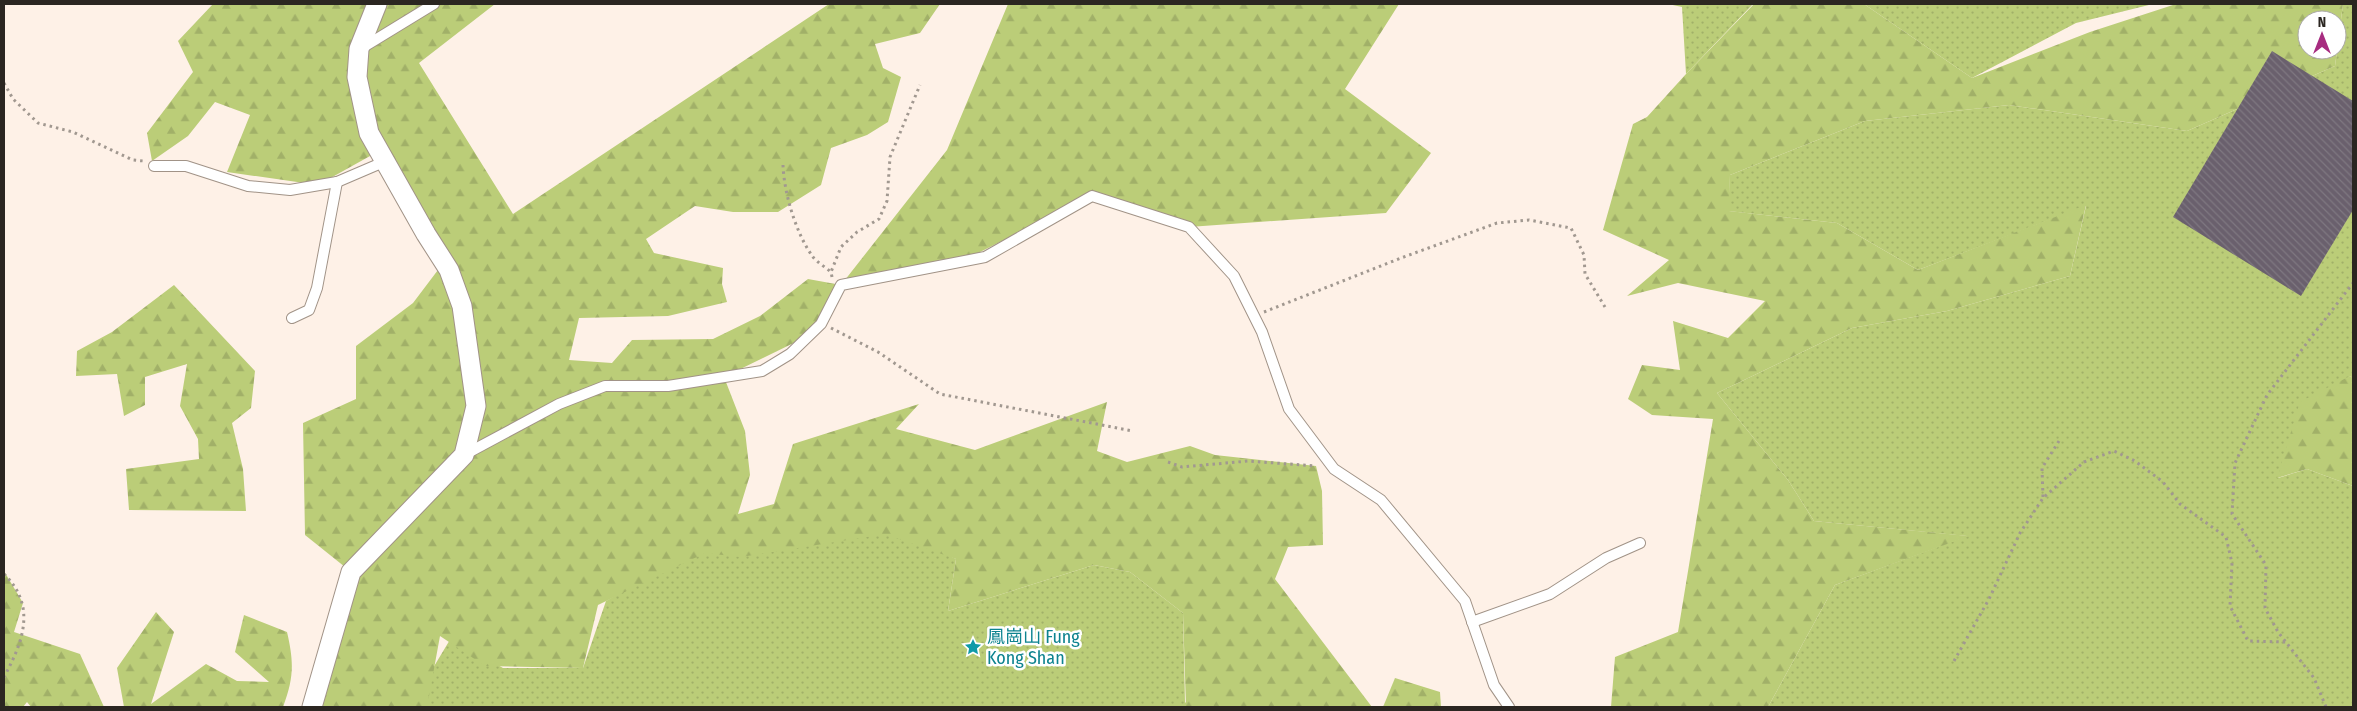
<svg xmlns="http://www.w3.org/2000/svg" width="2357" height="711" font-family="'Fira Sans Condensed','Noto Sans SC',sans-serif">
<defs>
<pattern id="green-dots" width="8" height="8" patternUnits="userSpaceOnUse" patternTransform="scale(1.25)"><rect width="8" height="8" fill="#bbcd78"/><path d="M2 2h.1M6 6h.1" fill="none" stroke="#a1b068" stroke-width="1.8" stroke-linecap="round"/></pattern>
<pattern id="forest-firs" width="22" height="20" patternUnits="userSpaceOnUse" patternTransform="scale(1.25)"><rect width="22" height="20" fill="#bbcd78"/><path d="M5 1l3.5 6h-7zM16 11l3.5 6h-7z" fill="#a1b068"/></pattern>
<pattern id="building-back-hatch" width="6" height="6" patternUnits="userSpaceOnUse" patternTransform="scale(1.25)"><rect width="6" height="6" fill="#6a606d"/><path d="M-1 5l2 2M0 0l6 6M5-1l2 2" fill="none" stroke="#7f7881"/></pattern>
</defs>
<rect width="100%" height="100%" fill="#fef1e7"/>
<g fill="url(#green-dots)">
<polygon points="1668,4 1756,4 1753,4 1686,74 1682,7"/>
<polygon points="1864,4 2153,4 2076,23 1972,78"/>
<polygon points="2343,4 2353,4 2353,378 2350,376 2278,478 2307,469 2353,486 2353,707 1768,707 1835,585 1967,536 1814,521 1788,480 1717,393 1852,328 1947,311 2070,276 2086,206 1918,270 1837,223 1728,211 1730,175 1865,121 2009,105 2187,131 2335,66"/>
<polygon points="894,528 956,559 948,611 1094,565 1130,572 1183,613 1185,702 1190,707 424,707 424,683 451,638 503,668 583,668 606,601 701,547"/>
</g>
<g fill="url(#forest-firs)" fill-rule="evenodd">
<polygon points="213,4 495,4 419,63 513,214 829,4 940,4 920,33 875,44 883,68 901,77 888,122 867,135 831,148 821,185 778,212 733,212 695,206 646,239 654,253 723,268 722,284 727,302 668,316 579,318 569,360 612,363 632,340 713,339 760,316 808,279 841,285 947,150 1008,4 1399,4 1345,89 1431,153 1386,213 1189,227 1092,196 962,261 841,285 808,336 724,377 745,431 750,475 738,514 774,504 793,444 919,404 896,429 975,450 1107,402 1097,451 1127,462 1190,446 1215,455 1316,466 1322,491 1323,545 1288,547 1275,579 1372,707 1186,707 1183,613 1130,572 1094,565 948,611 956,559 885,534 741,557 705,553 598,605 583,668 485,666 440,636 427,707 316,707 345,567 305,535 303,423 356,399 356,346 413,303 444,262 397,179 388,146 318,185 227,172 250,115 215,102 188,136 152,161 147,133 193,72 178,41"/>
<path d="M1754 4H1864L1972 78 2090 32 2176 4H2343L2335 66 2187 131 2009 105 1865 121 1730 175 1729 211 1837 223 1918 270 2086 205 2070 276 1947 311 1852 328 1717 393 1788 480 1814 521 1969 536 1835 585 1768 707H1611L1615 657 1678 632 1713 419 1652 415 1628 399 1642 365 1680 370 1673 321 1728 338 1765 301 1678 283 1627 296 1669 260 1603 230 1633 124 1647 117 1686 74ZM2307 20H2337V50H2307Z"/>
<polygon points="174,285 255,371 251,408 232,423 243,469 246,511 129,510 126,469 199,459 198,439 180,406 187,364 145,377 145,405 124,416 117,374 76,376 77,351 112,332"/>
<polygon points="2350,376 2353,378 2353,486 2307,469 2277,478 2300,402"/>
<polygon points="4,571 23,603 14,632 80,654 104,707 31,707 27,702 23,707 4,707"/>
<path d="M156 612 174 632 151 704 206 664 237 681 269 682 235 652 244 615 287 632C294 662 294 678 283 707H124L117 668Z"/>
<polygon points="1395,678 1440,692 1441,707 1383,707"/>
</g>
<polygon fill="url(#building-back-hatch)" points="2272,51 2353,101 2353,210 2301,296 2173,217"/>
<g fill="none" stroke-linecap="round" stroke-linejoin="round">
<g stroke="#a19387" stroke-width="12">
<g id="lane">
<polyline points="362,48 434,4"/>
<polyline points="154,166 186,166 248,186 290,190 337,182 386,161"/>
<polyline points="292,318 309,310 317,288 337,182"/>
<polyline points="464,455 559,404 605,386 668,386 762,371 790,354 821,324 841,285 985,257 1092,196 1189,227 1234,276 1262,332 1289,409 1334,469 1381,500 1465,601 1494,685 1509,707"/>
<polyline points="1472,622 1550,594 1606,558 1640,543"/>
</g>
</g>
<g stroke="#a19387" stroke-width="21">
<polyline id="street" points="312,707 351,572 464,455 476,406 462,306 449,270 426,234 369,133 357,77 359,49 377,4"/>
</g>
<g stroke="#a19890" stroke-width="3" stroke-dasharray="2.5 4" stroke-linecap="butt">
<polyline points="4,83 13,99 38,123 73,132 133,160 144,161"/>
<path d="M783 165C784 193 796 234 813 257 817 262 825 267 831 272"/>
<polyline points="832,277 831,272 841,247 857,232 879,219 887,201 890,157 920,85"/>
<polyline points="1264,312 1401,258 1497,223 1529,220 1571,228 1584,255 1585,274 1605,307"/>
<polyline points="831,328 878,352 940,394 1133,431"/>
<polyline points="1168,462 1182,467 1248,461 1316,466"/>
<polyline points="2043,497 2042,468 2059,441"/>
<path d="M4 574C37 606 23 642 4 677"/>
<polyline points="1954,661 1989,599 2020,533 2043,498 2084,462 2114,451 2135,461 2163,482 2180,504 2226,537 2232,563 2230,606 2248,641 2286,642"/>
<polyline points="2326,707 2314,678 2278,632 2265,608 2266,565 2232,514 2235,463 2267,395 2353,283"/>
</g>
<use href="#lane" stroke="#fff" stroke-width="10"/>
<use href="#street" stroke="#fff" stroke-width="19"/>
</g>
<defs>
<g id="sight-bare" transform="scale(1.35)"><path d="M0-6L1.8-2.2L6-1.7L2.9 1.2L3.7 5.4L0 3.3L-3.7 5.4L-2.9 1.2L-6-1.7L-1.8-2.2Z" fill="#0f9aa8" stroke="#fff" stroke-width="2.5" paint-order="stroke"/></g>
</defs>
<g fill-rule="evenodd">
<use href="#sight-bare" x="973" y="647"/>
</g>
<g text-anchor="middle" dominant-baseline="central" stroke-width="5" stroke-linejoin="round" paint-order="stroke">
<g font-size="18" fill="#0d838f" stroke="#fff" text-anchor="start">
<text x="987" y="637">鳳崗山 Fung<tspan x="987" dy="21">Kong Shan</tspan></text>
</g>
</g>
<rect width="2357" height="711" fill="none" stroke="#2b2621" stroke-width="10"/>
<g transform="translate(2322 35)"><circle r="24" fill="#ffffff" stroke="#aaa8a6"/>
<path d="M0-4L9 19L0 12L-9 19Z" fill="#a72c80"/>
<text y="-8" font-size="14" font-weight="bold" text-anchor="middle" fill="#2b2621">N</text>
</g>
</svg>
